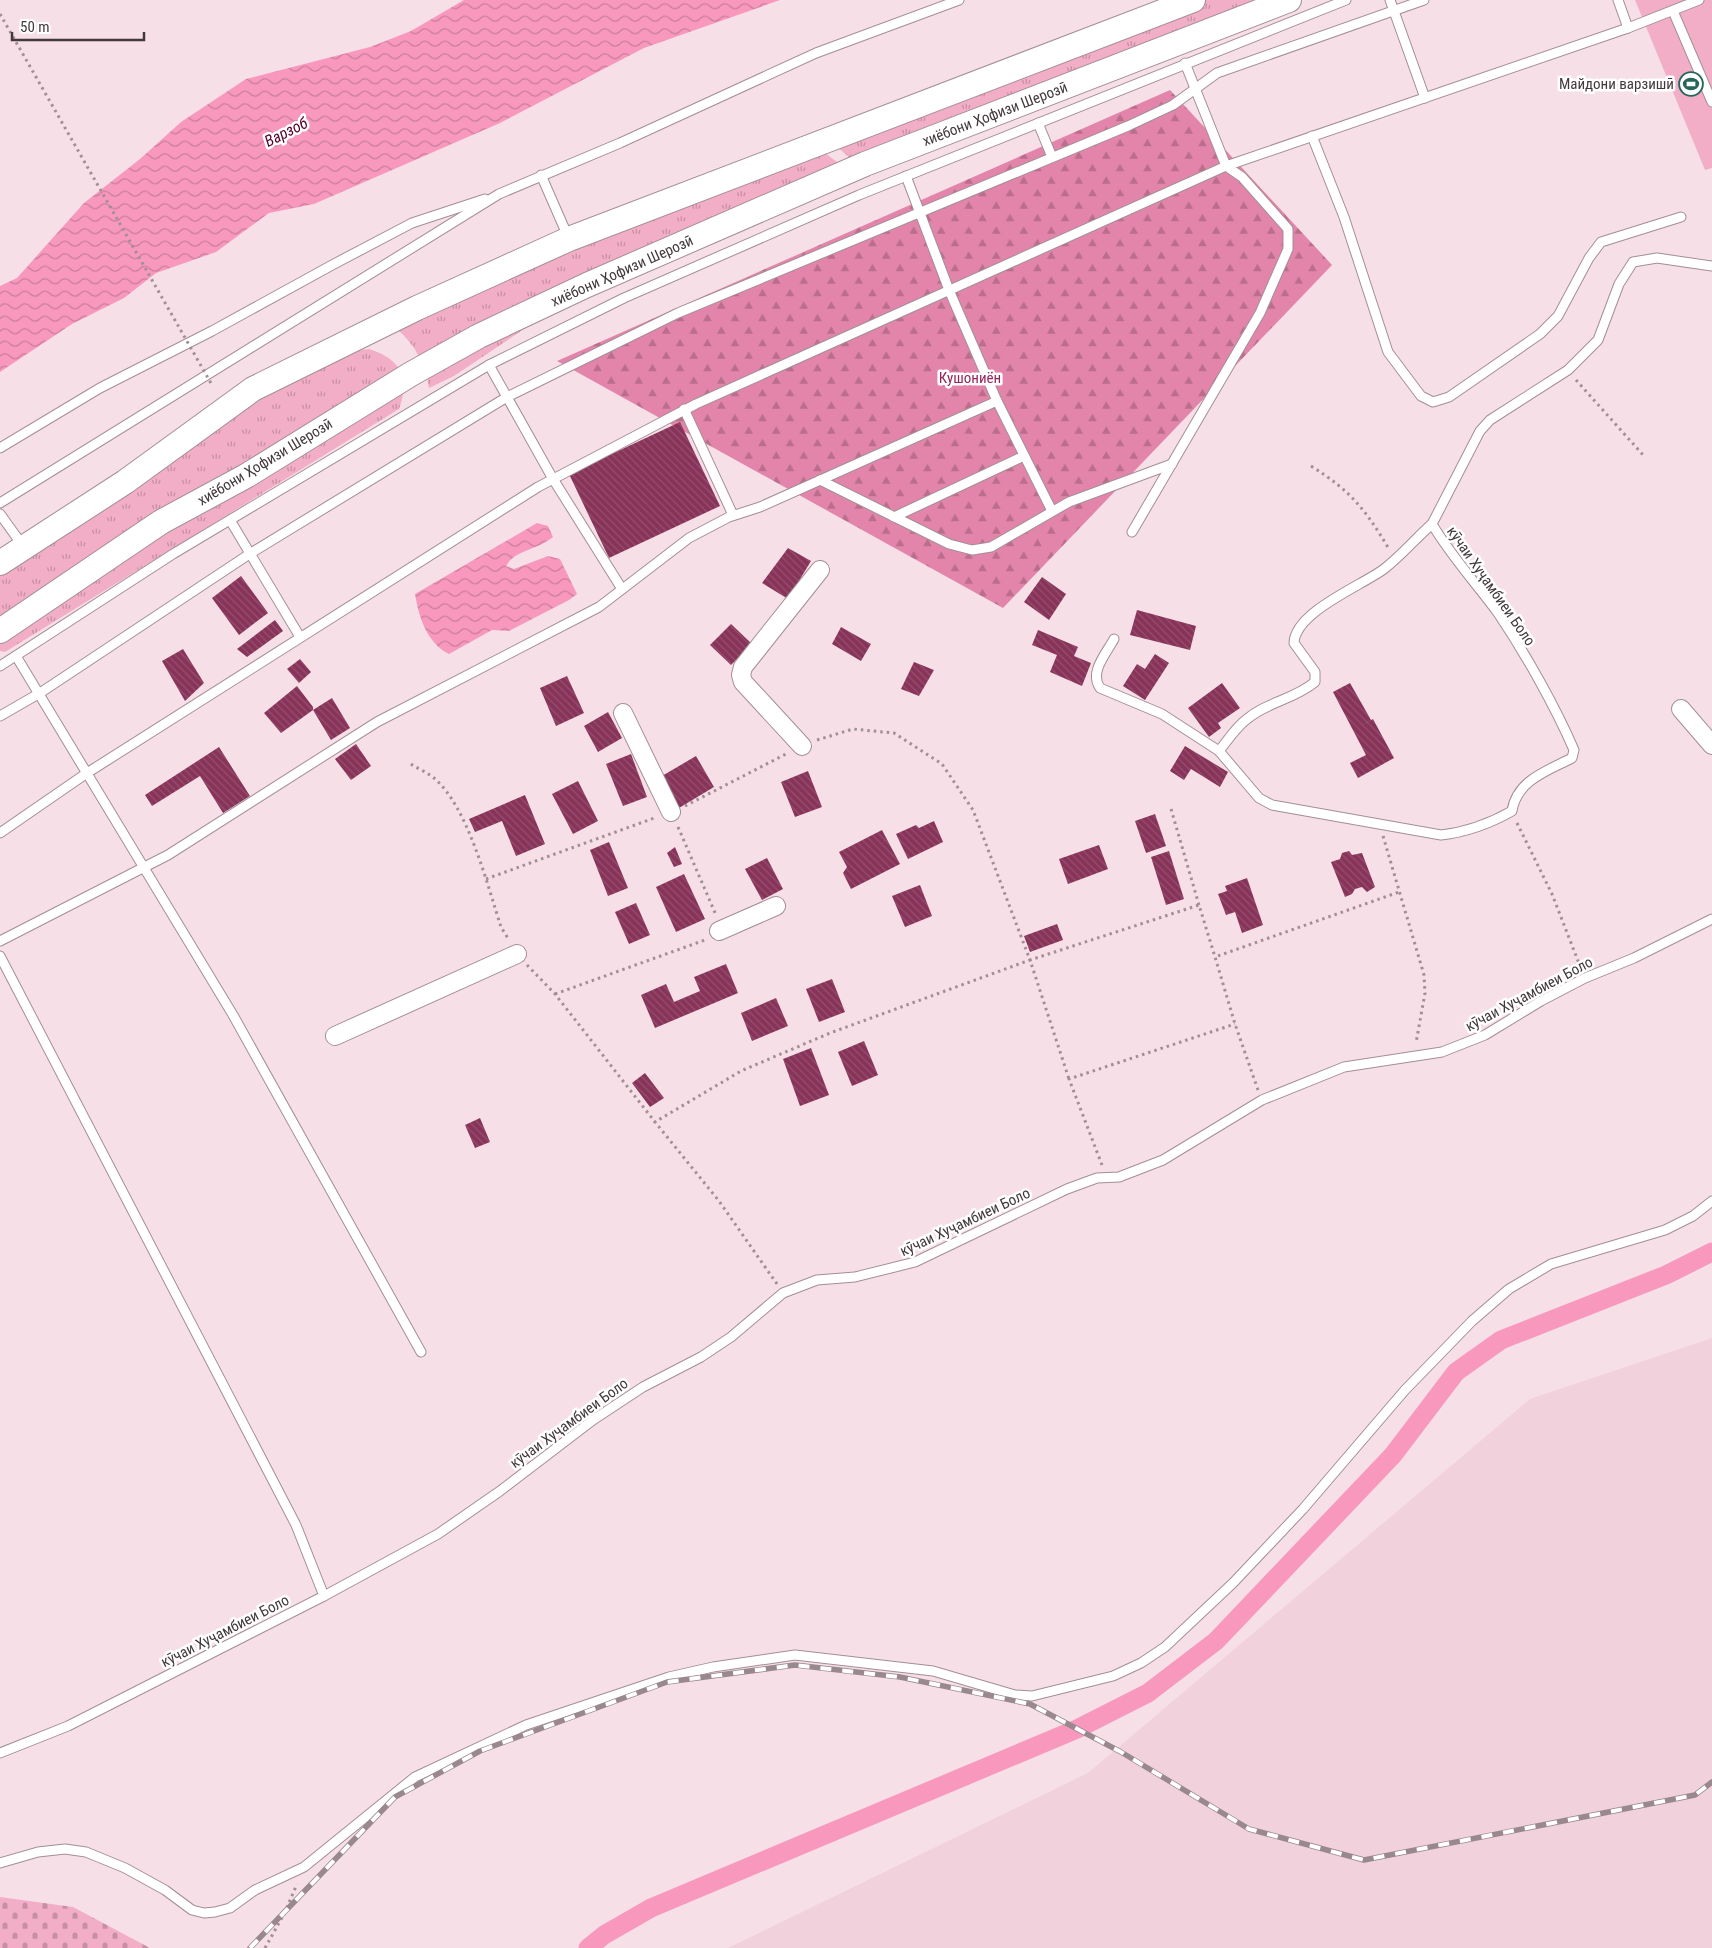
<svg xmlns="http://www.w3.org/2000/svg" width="1712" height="1948" font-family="'Roboto Condensed',sans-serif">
<defs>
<pattern id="forest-firs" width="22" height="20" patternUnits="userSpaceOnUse" patternTransform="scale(1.25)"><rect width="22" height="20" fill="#e385aa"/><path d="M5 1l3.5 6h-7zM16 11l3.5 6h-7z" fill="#ba6e8c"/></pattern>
<pattern id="cemetery-stones" width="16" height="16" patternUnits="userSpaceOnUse" patternTransform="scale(1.25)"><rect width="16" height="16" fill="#f3aec7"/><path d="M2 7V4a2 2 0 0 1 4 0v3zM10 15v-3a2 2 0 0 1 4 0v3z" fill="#c68fa3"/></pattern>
<pattern id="park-tufts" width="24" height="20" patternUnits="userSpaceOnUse" patternTransform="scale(1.25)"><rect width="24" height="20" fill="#f3aec7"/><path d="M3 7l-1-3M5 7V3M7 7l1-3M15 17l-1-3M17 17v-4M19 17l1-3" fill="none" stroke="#c68fa3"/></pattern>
<pattern id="water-waves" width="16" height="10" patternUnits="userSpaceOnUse" patternTransform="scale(1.25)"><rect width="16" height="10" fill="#f898bd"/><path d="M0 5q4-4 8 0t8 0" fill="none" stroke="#ca7d9b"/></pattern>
<pattern id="building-back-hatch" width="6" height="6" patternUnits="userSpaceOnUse" patternTransform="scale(1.25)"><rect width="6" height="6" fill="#883359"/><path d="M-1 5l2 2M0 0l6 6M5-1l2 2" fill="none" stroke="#95506e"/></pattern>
</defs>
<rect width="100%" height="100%" fill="#f7dfe7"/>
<polygon fill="#f0d1dc" points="1712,1338 1712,1948 728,1948 1088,1773 1530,1399"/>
<polygon fill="#f3aec7" points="1635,0 1712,0 1712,168 1705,170"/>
<polygon fill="url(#forest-firs)" points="1170,90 1332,265 1003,608 557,361"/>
<polygon fill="url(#cemetery-stones)" points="0,1897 73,1907 150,1948 0,1948"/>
<g fill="url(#park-tufts)">
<polygon points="1187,0 1271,0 851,159 834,144"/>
<path d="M821 150 841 165 594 282 454 376 429 388C425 363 415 345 397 329L513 269Z"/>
<path d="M369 349C401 359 410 378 399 409L5 652 0 651V574L255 400 353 351Z"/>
</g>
<g fill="url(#water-waves)">
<polygon points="464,0 780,0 644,48 500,123 314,204 269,213 216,252 156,273 124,298 72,324 0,372 0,286 17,278 84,203 140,159 181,122 246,79 370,47 411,31"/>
<path d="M537 523 548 526 553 537C536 551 516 549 506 566L514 569 548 556 560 559 577 594 569 600 509 631 492 630 449 654C427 643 419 618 415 594Z"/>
</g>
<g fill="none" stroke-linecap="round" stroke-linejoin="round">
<polyline stroke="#f898bd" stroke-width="19" points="588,1948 604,1935 651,1908 1077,1729 1148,1693 1216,1641 1393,1455 1456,1372 1501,1340 1666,1275 1712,1252"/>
</g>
<g fill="url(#building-back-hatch)">
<polygon points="680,422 720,506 609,558 569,474"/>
<polygon points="788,548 811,561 788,599 762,583"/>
<polygon points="241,576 268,613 239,635 212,598"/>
<polygon points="1042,577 1066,594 1049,620 1024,602"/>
<polygon points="1137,610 1196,626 1190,650 1130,635"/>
<polygon points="275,620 283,631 247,657 237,649"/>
<polygon points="731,624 752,644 731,665 710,645"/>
<polygon points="841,627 871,644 861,661 832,644"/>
<polygon points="1038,630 1078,647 1074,656 1091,663 1082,686 1050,672 1057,655 1032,645"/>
<polygon points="183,649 204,683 185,701 162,661"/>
<polygon points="1155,654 1169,663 1145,700 1123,686 1137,664 1145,669"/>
<polygon points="300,659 311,672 299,683 287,669"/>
<polygon points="914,662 934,670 919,696 901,689"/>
<polygon points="567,676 584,713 556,726 540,688"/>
<polygon points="1222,683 1240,708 1218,723 1221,728 1209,737 1188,708"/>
<polygon points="1350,683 1371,720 1359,727 1373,719 1394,758 1358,778 1350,763 1366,755 1333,692"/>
<polygon points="297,686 313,707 313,710 281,733 264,713"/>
<polygon points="332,698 350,728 331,740 313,710"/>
<polygon points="608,712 622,738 598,752 584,726"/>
<polygon points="356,744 371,766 351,780 335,759"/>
<polygon points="1185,746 1228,772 1220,787 1191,769 1184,780 1170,771"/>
<polygon points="219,747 250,796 223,813 200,776 152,806 145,795"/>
<polygon points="631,754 647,797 623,806 606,764"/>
<polygon points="696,756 714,787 674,811 662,776"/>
<polygon points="808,771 822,807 795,817 781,782"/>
<polygon points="578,781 598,821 573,834 552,794"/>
<polygon points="525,795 545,844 516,856 502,821 475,832 469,819"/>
<polygon points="1155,814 1166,846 1146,853 1135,821"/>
<polygon points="934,821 943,842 908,859 896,834 916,825 919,828"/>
<polygon points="882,830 900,864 851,889 843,873 847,867 839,852"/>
<polygon points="609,842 628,888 608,896 590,850"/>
<polygon points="1099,845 1108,869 1068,884 1059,859"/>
<polygon points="675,847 682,864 674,867 667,853"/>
<polygon points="1169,851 1184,899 1166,905 1151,857"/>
<polygon points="1349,851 1352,855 1362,853 1375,887 1367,892 1362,887 1355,889 1352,894 1345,897 1331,862 1340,859 1342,853"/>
<polygon points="767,858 783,889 762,900 745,869"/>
<polygon points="684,874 705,919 676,932 656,887"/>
<polygon points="1247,878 1263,925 1242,933 1235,912 1226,915 1218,894 1227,891 1225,886"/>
<polygon points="920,885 932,916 905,927 892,896"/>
<polygon points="636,903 650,935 629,944 615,912"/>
<polygon points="1057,924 1063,940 1030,952 1024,936"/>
<polygon points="726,964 738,993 655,1028 641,995 666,984 674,1002 700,991 694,977"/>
<polygon points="832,979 845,1012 819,1022 806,989"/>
<polygon points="776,998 788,1026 752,1041 741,1013"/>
<polygon points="864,1041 878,1075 852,1086 838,1052"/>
<polygon points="811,1048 829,1095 800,1106 783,1059"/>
<polygon points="645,1073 664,1098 650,1107 632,1083"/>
<polygon points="480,1118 490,1142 475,1148 465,1125"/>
</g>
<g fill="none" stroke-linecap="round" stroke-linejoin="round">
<g stroke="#a48e96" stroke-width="11">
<g id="service">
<polyline points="1390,0 1425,98"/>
<polyline points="1618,0 1628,28"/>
<polyline points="1673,11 1712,102"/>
<polyline points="1038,123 1052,157"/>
<polyline points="1312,136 1344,217 1388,352 1421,396 1433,402 1449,397 1540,334 1558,316 1589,258 1601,242 1681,217"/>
<polyline points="541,175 569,239"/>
<polyline points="489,365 553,479 622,589"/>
<polyline points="997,401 1052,511"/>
<polyline points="684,409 733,515"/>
<polyline points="0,448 100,388 212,331 334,264 412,223 485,199"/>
<polyline points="820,480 949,544 972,550 991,547 1069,502 1172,464"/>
<polyline points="0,503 499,194 620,143 816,53 959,0"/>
<polyline points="0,514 23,546"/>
<polyline points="894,517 1024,456"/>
<polyline points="230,520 300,637"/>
<polyline points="1132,532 1260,313 1288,249 1288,229 1242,177 1226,166 1185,63"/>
<path d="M1114 639C1106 654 1089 672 1100 688L1162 714 1219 751 1259 798 1272 805 1441 835C1468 832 1489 824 1512 811 1517 780 1547 771 1572 758L1574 750C1555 706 1525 653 1498 613 1476 583 1451 556 1432 524L1480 431 1490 420 1568 370 1598 340 1619 284 1633 262 1657 258 1712 266"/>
<polyline points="16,656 233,1015 421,1352"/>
<polyline points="0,666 173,554 489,365 624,298 859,195 1346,0"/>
<polyline points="0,716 40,693 251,553 507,397 678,313 1128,126 1173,105 1217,73 1424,0"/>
<path d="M1219 751C1228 740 1236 727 1247 719 1267 702 1293 700 1315 682V672L1294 643C1295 612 1361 586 1384 569 1401 556 1416 538 1432 524"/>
<polyline points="0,833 87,773 538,487 696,404 1226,166 1628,28 1699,0"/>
<polyline points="0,941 168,855 377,722 599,607 689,538 729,517 760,507 997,401 949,290 906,176"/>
<polyline points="0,956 296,1525 324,1596"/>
<polyline points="0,1753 68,1726 324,1596 438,1534 500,1491 593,1420 643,1387 701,1357 731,1337 783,1293 817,1280 855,1277 915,1262 1067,1189 1097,1178 1119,1177 1163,1160 1262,1100 1344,1067 1442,1052 1485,1035 1541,1001 1585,978 1634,958 1712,919"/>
<polyline points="0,1863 38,1852 65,1849 86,1852 125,1868 165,1890 192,1910 204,1913 215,1912 230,1908 255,1890 304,1867 415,1777 526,1725 669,1677 713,1667 795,1655 933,1671 1015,1695 1032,1696 1113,1676 1141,1663 1165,1647 1233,1583 1303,1509 1405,1390 1472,1321 1509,1289 1551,1264 1665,1230 1693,1216 1712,1201"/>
</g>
</g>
<g stroke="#a48e96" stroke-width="20">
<g id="minor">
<polyline points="1681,709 1712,745"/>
<polyline points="623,713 671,812"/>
<polyline points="802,746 743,682 741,675 743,667 820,570"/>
<polyline points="719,931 776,906"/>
<polyline points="335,1036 517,954"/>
</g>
</g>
<g stroke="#a48e96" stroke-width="26">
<g id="secondary">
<polyline points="0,563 125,482 253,389 417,308 569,239 1193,0"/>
<polyline points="0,631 161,522 246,476 411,374 479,336 587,285 865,164 1289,0"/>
</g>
</g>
<g stroke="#a08f94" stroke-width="3" stroke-dasharray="2.5 4" stroke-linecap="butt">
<polyline points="1576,380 1644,456"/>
<path d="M1311 466C1351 491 1365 509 1389 549"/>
<polyline points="817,740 853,729 894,733 942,764 973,810 1030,960 1199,905 1215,957"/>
<path d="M411 764C418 769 427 772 434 778 468 807 487 884 501 927L509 940"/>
<polyline points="685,806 786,754"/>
<polyline points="1171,809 1199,905"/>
<polyline points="1517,823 1552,894 1580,966"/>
<polyline points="678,827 716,915"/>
<polyline points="1383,836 1424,975 1425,993 1416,1043"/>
<polyline points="486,879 657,817"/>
<polyline points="527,965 555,994 655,1122"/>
<polyline points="555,994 705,940"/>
<polyline points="1258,1090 1235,1024 1215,957 1399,892"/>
<polyline points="1102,1165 1069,1079 1235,1024"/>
<polyline points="777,1284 719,1201 655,1122 741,1071 830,1033 1030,960 1069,1079"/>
<polyline points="265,1948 284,1914 297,1884"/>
</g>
<use href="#service" stroke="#fff" stroke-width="9"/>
<use href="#minor" stroke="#fff" stroke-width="18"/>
<use href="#secondary" stroke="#fff" stroke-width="24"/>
<g stroke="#99888d" stroke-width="5.5">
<polyline id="rail" points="250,1948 395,1797 480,1751 667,1682 795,1665 900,1677 1030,1704 1121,1752 1249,1829 1364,1860 1695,1795 1712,1782"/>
</g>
<use href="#rail" stroke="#fff" stroke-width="4" stroke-dasharray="11" stroke-linecap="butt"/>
<polyline stroke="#a08f94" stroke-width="3" stroke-dasharray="2.5 4" stroke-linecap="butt" points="0,14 212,385"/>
</g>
<defs>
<g id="stadium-ring" transform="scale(1.25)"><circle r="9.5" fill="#fff" stroke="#246758" stroke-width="1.5"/><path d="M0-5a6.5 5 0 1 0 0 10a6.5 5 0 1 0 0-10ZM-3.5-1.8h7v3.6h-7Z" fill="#246758"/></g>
</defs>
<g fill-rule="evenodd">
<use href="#stadium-ring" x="1691" y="84"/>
</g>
<g text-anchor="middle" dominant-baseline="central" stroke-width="5" stroke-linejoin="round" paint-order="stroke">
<g font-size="15" fill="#43393c" stroke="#fff" text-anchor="end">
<text x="1674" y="84">Майдони варзишӣ</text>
</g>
<g font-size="15" fill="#43393c" stroke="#fff">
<text transform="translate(995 114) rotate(-21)">хиёбони Ҳофизи Шерозӣ</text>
<text transform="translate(622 271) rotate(-24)">хиёбони Ҳофизи Шерозӣ</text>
<text transform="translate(265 462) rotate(-31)">хиёбони Ҳофизи Шерозӣ</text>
<text transform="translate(1491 586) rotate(55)">кӯчаи Хуҷамбиеи Боло</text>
<text transform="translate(1529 994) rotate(-28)">кӯчаи Хуҷамбиеи Боло</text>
<text transform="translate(965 1222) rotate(-25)">кӯчаи Хуҷамбиеи Боло</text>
<text transform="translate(569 1423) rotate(-36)">кӯчаи Хуҷамбиеи Боло</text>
<text transform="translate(225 1631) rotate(-27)">кӯчаи Хуҷамбиеи Боло</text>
</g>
<g font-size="15" fill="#94265c" stroke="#fff">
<text x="970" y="378">Кушониён</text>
</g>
<g font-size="16" font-style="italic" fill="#54002d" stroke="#fff">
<text transform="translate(286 132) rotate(-27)">Варзоб</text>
</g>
</g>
<path d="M12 32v8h132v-8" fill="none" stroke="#43393c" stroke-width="2.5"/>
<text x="20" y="32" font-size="15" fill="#43393c" stroke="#ffffff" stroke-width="4" paint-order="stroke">50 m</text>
</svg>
